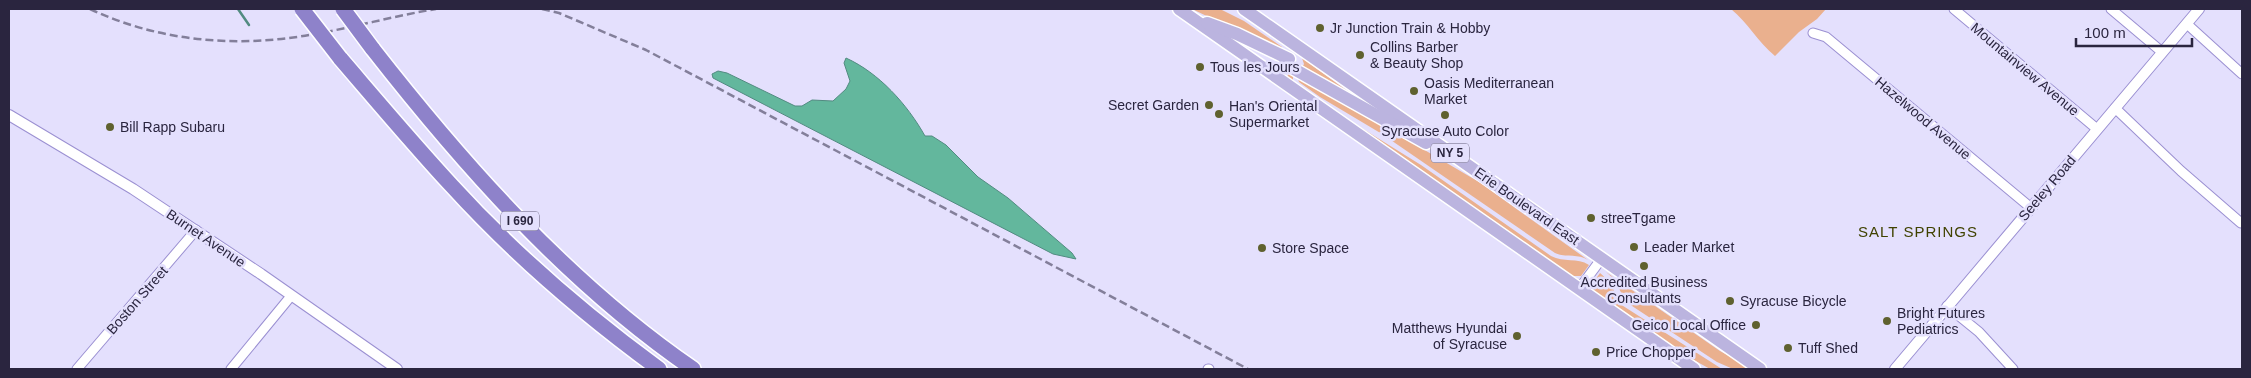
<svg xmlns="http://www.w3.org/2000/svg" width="2251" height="378" font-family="Arial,sans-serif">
<rect width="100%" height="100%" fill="#e4e0fd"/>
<g fill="#eab08e">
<polygon points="1192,9 1220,9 1244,21 1282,47 1280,51"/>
<path d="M1731 9H1826L1817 19 1799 32 1775 56C1758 42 1748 23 1731 9Z"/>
<polygon points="1302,58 1375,111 1301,70 1304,64"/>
<path d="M1289 71 1293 73V82L1326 106 1421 165 1551 256C1564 263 1577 257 1589 265L1581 276H1572L1287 78Z"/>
<path d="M1297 75 1479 182 1588 260C1577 253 1566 258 1555 253L1382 134 1320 97 1299 82Z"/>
<polygon points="1606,272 1720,351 1753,369 1733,369 1717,362 1626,302 1614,279"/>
<polygon points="1600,273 1610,282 1620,304 1722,369 1710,369 1692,359 1594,291 1592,284"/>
</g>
<path fill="#63b79d" stroke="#528b81" d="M846 58C879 73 907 104 925 136H932L946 145 978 177 1008 198 1072 253 1076 259 1053 254 713 78 712 74 718 71 727 73 795 106H802L812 100 833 101 846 89 850 81 844 63Z"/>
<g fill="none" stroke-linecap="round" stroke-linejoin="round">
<polyline stroke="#528b81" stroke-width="2.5" points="238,9 249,25"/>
<g stroke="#9b90d2" stroke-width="11">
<g id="minor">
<polyline points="1954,9 2097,129"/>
<polyline points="2111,9 2162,52"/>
<polyline points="2187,24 2242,74"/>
<polyline points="1813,33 1826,37 2030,207"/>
<polyline points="2115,108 2181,171 2241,223"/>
<polyline points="1579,289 1602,258"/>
<polyline points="1947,306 1979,332 2013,369"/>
<polyline points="77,369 196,230"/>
<polyline points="231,369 291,296"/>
<polyline points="1208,369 1209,369"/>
</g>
</g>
<g stroke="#9b90d2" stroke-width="12">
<g id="tertiary">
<polyline points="9,115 133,189 261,274 397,369"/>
<polyline points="1895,369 2199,9"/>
</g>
</g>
<g stroke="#fff" stroke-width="15">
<g id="primary">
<polyline points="1179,9 1694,369"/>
<polyline points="1244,9 1760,369"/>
<polyline points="1207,23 1237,34 1289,59"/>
<polyline points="1285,64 1426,143"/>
</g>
</g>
<g stroke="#fff" stroke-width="18">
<g id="motorway">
<path d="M372 48C465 167 568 283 693 369"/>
<path d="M340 58C377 101 414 145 452 186 514 254 585 315 659 369"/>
</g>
</g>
<use href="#minor" stroke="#fff" stroke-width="9"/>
<use href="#tertiary" stroke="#fff" stroke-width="10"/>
<use href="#primary" stroke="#bbb4df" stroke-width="12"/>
<use href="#motorway" stroke="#8e82ca" stroke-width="15"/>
<g stroke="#837f9a" stroke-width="2.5" stroke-dasharray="8 4" stroke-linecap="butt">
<path d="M90 9C158 41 235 48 309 35 352 28 393 16 436 9"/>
<polyline points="542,9 559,13 646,50 1248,369"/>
</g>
<g stroke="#fff" stroke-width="18" stroke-linecap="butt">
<g id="motorway-bridge">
<polyline points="302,9 340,58"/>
<polyline points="343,9 372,48"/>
</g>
</g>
<use href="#motorway-bridge" stroke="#8e82ca" stroke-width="15"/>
</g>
<g fill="#5f612f" stroke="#e4e0fd" stroke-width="2">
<circle cx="1320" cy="28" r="5"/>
<circle cx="1360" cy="55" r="5"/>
<circle cx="1200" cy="67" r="5"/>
<circle cx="1414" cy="91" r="5"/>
<circle cx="1209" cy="105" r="5"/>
<circle cx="1219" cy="114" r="5"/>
<circle cx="1445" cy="115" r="5"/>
<circle cx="110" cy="127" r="5"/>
<circle cx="1591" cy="218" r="5"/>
<circle cx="1634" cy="247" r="5"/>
<circle cx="1262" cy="248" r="5"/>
<circle cx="1644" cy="266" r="5"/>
<circle cx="1730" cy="301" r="5"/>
<circle cx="1887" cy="321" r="5"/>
<circle cx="1756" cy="325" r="5"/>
<circle cx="1517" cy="336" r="5"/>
<circle cx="1788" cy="348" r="5"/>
<circle cx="1596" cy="352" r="5"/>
</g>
<g text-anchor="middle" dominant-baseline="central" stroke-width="5" stroke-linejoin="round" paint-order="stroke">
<g fill="#e4e0fd" stroke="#625d78" stroke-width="1">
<rect x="1431" y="143.5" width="38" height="19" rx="4"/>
<rect x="501" y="211.5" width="38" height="19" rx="4"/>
</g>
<g font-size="12" font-weight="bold" fill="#2a253f">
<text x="1450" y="153">NY 5</text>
<text x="520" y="221">I 690</text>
</g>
<g font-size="14" fill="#2a253f" stroke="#e4e0fd" text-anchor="start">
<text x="1330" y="28">Jr Junction Train &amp; Hobby</text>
<text x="1370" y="47">Collins Barber<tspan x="1370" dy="16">&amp; Beauty Shop</tspan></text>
<text x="1210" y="67">Tous les Jours</text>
<text x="1424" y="83">Oasis Mediterranean<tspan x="1424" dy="16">Market</tspan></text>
<text x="1199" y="105" text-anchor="end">Secret Garden</text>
<text x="1229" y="106">Han's Oriental<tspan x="1229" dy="16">Supermarket</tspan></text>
<text x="120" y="127">Bill Rapp Subaru</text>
<text x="1445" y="131" text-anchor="middle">Syracuse Auto Color</text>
<text x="1601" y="218">streeTgame</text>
<text x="1644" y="247">Leader Market</text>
<text x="1272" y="248">Store Space</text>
<text x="1644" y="282" text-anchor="middle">Accredited Business<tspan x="1644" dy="16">Consultants</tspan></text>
<text x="1740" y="301">Syracuse Bicycle</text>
<text x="1897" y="313">Bright Futures<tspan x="1897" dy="16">Pediatrics</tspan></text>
<text x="1746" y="325" text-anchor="end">Geico Local Office</text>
<text x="1507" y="328" text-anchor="end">Matthews Hyundai<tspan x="1507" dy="16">of Syracuse</tspan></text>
<text x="1798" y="348">Tuff Shed</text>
<text x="1606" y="352">Price Chopper</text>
</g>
<g font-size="14" fill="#2a253f" stroke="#e4e0fd">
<text transform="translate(2025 69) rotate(40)">Mountainview Avenue</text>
<text transform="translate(1923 118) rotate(40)">Hazelwood Avenue</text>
<text transform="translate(2047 188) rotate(-50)">Seeley Road</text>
<text transform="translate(1527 206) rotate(35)">Erie Boulevard East</text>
<text transform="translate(206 238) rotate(34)">Burnet Avenue</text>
<text transform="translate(137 300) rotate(-49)">Boston Street</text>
</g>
<g font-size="15" letter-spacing="1" fill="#404200" stroke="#e4e0fd">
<text x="1918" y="231">SALT SPRINGS</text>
</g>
</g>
<rect width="2251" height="378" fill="none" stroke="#2a253f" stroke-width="20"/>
<path d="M2076 38v8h116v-8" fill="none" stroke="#2a253f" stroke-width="2.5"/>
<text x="2084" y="38" font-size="15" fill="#2a253f" stroke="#e4e0fd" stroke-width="4" paint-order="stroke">100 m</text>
</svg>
